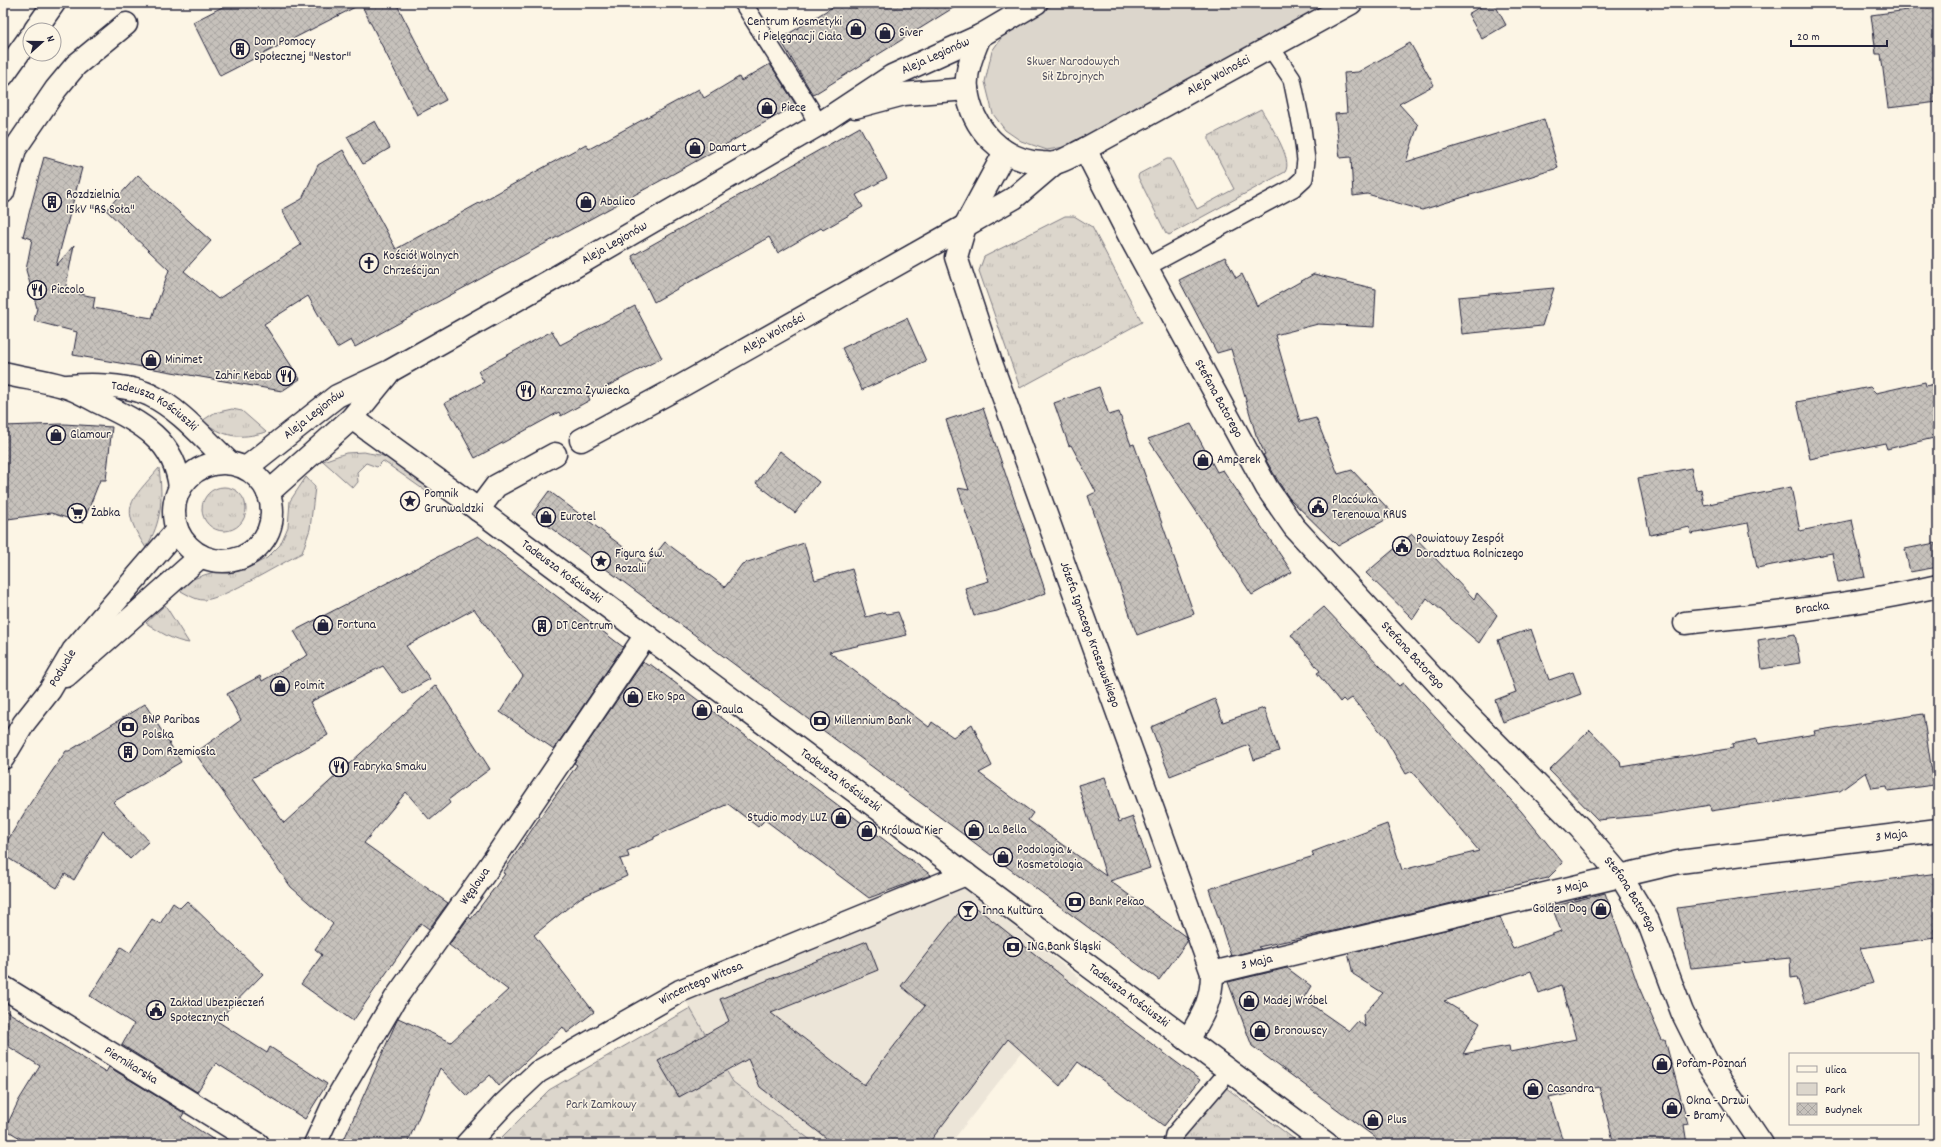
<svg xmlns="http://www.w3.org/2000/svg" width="1941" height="1147" font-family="Dekko,sans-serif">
<defs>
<pattern id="grass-tufts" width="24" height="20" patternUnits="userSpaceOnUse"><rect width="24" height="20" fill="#dcd6cc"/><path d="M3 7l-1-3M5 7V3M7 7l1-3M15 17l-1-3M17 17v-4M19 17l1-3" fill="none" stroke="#bcb7b0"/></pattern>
<pattern id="forest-firs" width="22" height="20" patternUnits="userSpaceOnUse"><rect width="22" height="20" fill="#dcd6cc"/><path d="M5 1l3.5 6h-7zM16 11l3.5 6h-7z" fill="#bcb7b0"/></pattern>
<pattern id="building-cross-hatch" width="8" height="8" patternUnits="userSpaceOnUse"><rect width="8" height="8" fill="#c6c1bb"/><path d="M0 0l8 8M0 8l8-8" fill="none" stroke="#aaa6a2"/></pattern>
</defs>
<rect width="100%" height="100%" fill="#fcf5e5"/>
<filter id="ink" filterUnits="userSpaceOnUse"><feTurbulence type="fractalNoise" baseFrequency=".025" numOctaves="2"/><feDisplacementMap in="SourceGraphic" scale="8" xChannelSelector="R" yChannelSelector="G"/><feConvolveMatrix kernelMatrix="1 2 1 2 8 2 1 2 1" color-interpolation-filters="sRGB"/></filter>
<g filter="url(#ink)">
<polygon fill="#ece5d8" points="963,887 1080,978 950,1144 816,1144 733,1082 680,991"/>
<g fill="url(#grass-tufts)" stroke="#7f7c84">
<path d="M1261 109C1268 122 1294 159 1285 172L1169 235 1166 233 1138 177 1139 174 1167 159H1171L1197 209 1234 189 1209 141V136Z"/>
<polygon points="1065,216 1074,216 1092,227 1142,322 1020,388 979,271 984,257"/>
<path d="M232 409 242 411 266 432C238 440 225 437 202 421L214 413Z"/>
<path d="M364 452C371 454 379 454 386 457 404 463 425 479 434 497L383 461 377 467 366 463 357 472 358 482 353 488 323 461 346 453Z"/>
<path d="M159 468C163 500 162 521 146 548 119 506 129 503 159 468Z"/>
<path d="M306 477 315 487 310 529 302 553C281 563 224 599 204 600 195 600 187 594 179 590L193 579 204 575 214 572 244 570 267 558 280 545 288 527 290 501Z"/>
<circle cx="224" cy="509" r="22"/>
<path d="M165 605 189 643C173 641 160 632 146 623Z"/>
<polygon points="1221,1084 1294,1139 1290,1144 1174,1144"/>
</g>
<polygon fill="url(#forest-firs)" stroke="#7f7c84" points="690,1008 733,1082 816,1144 495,1144 549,1090"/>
<polygon fill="#dcd6cc" stroke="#7f7c84" points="1056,3 1335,3 1070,146 1047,150 1021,141 1005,130 993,114 985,82 992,51 1006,31"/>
<g fill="url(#building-cross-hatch)" stroke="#22223b" fill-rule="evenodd">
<polygon points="230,3 396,3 446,100 417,115 361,4 220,76 193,22"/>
<polygon points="839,3 961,3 813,95 780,39"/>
<polygon points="1486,3 1494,3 1506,25 1482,39 1468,14"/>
<polygon points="1907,3 1938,3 1938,102 1888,108 1881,54 1876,54 1871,15 1908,10"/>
<polygon points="1410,43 1434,85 1399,104 1418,125 1406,162 1544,119 1558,168 1422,210 1367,194 1353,196 1351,157 1340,158 1335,114 1347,113 1344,73 1358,72"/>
<polygon points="770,64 796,105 682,169 355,347 351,340 337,348 308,296 264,324 300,379 282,391 73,355 77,332 34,321 37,308 26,270 32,239 23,236 44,157 82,168 56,266 74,245 65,291 95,297 93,308 152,318 169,270 106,210 138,175 211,241 184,271 218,299 301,245 282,210 302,199 318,165 343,150 396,249 586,144 589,149 699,89 704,98 739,77 741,81"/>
<polygon points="375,121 390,148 363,164 347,137"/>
<polygon points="860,127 887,178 856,195 863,207 823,230 821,228 778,253 769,237 654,302 632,256"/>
<polygon points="1225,257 1236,278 1242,274 1257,306 1314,274 1376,289 1374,327 1318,324 1275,335 1300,422 1316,418 1338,474 1352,470 1394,515 1338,546 1289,498 1278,481 1263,455 1265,454 1256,435 1231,349 1217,353 1179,280"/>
<polygon points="1554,288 1542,326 1462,334 1458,297"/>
<polygon points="635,306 662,358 588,396 590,400 561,416 559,412 475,458 445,403 484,382 478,371 552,331 560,345"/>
<polygon points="907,318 926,361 862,390 842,348"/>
<polygon points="1925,382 1926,386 1938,383 1938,437 1887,449 1885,443 1810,459 1797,402 1870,387 1876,393"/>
<polygon points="1099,387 1109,415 1119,412 1131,445 1134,444 1194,614 1137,635 1088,496 1096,492 1071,445 1069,446 1054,403"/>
<polygon points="983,408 1046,593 997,611 974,616 965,588 989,581 958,488 969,490 946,420"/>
<polygon points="64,424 112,427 106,480 100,480 83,523 51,513 8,519 3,477 3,426"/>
<polygon points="1191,424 1217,472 1223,470 1292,572 1252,595 1148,439"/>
<polygon points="780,451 819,482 795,513 756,483"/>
<polygon points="1691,468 1696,490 1701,489 1704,505 1791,487 1800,531 1852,520 1865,577 1838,582 1832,553 1757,568 1748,523 1691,534 1690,527 1650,535 1638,478"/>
<polygon points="549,491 647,565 665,542 725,587 742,564 804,543 815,580 852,569 866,617 885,612 887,614 898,612 907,635 829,652 929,727 932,722 953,737 972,724 992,766 979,773 1033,813 1028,820 1106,876 1078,785 1105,777 1119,822 1133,817 1150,868 1110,881 1186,937 1187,942 1159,980 999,861 1009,849 991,855 532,514"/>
<polygon points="1412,534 1474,599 1477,593 1497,615 1479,643 1427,598 1413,619 1366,573"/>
<polygon points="478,536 623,647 554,749 500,712 523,676 474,609 406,646 430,679 403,694 383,666 310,702 328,735 252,778 284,823 436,685 490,769 448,800 450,803 430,820 406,792 364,843 448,903 429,929 421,923 353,1021 301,984 322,955 315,949 333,924 291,887 195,753 241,720 227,694 260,676 262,681 308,655 294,631"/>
<polygon points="1935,543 1938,567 1910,572 1905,549"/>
<polygon points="1324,607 1399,686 1404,683 1521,811 1563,863 1548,878 1489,891 1490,894 1343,929 1258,947 1261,949 1231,956 1209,889 1314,856 1312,852 1387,824 1402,870 1479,851 1412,771 1406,774 1384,736 1352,698 1346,702 1343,699 1340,702 1317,673 1320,671 1291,635"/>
<polygon points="1531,629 1549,680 1573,672 1581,694 1503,722 1495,700 1516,692 1498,640"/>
<polygon points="1795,634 1800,663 1762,669 1758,640"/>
<polygon points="643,662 649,666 650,664 931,875 869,898 765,820 758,827 728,804 654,837 654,839 627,851 629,857 620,859 627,876 580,898 534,935 594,1012 567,1033 563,1027 499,1086 490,1075 467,1096 440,1068 407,1144 342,1144 398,1018 451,1042 508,990 449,945 469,917 471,919 505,874 503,873 537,822 577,765 574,763"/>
<polygon points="1215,699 1223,722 1264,708 1279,751 1254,760 1249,745 1170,776 1151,727"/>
<polygon points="145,704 181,762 113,802 149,841 130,859 103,831 74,880 65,874 57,888 3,855 3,848 31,802 66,751 69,751"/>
<polygon points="1923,714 1934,785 1888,791 1887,786 1872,788 1866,772 1840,791 1711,811 1710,805 1651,815 1598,820 1549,770 1590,730 1620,761 1621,767 1733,748 1732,744 1757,739 1758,744 1815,734 1814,731"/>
<polygon points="1938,873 1938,929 1934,929 1935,938 1860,948 1873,983 1805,1003 1797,977 1791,978 1790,958 1691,968 1677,908"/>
<path d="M1605 893 1638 985 1662 1040H1665L1688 1124 1684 1125 1687 1144H1614L1599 1087 1549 1098 1564 1144H1384L1252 1046 1228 982 1287 968 1311 986 1303 999 1349 1031 1358 1021 1365 1027 1363 1015 1383 993 1353 974 1348 953 1500 917 1513 949 1561 931 1552 907ZM1531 971 1539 993 1561 985 1576 1039 1510 1052 1509 1046 1463 1054 1480 1023 1444 1001Z"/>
<polygon points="187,901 263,974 217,1021 267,1053 270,1047 327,1084 305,1119 216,1063 197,1092 122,1045 134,1024 90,996 121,947 130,953 152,919 160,924 173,903 180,908"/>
<polygon points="968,901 1085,994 1200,1080 1164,1126 1078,1062 1060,1086 1008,1039 928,1144 834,1144 760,1087 748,1059 679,1097 658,1061 729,1021 720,999 867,941 878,970 771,1013 864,1085 925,1006 901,986"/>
<polygon points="3,1009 106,1072 109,1067 184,1113 181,1118 220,1144 30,1144 5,1129 19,1100 40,1066 3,1043"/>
</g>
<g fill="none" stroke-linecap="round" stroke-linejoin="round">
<g stroke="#22223b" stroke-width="20">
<g id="service">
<polyline points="743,3 809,107 818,125"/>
<polyline points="1146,267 1293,188 1304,178 1306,160 1302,128 1292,79 1271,48"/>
<polyline points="1172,1144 1174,1135 1229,1071"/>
</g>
</g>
<g stroke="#22223b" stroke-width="25">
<g id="pedestrian">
<path id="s1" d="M581 440 683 385 965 226"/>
<polyline points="478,510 496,486 555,454"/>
</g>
</g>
<g stroke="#22223b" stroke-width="25">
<g id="minor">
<path id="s2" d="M1005 152 965 226 956 257 990 360 1212 973C1212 1002 1202 1016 1188 1040"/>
<polyline points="3,192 15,149 56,89 76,65 126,24"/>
<polyline points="965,226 1014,198 1055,163"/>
<path id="s3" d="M1685 623C1770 614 1855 605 1938 586"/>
<path id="s4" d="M1212 973 1679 862 1938 830"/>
<path id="s5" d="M3 987 258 1144"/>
<path id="s6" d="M315 1144 333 1105 395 999 489 867 646 635"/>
<path id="s7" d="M467 1144 504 1104 538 1072 680 991 966 874"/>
</g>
</g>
<g stroke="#22223b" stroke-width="25">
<g id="tertiary">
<path id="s8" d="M980 36C973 53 965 71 967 89 971 128 1003 162 1043 163 1046 163 1051 164 1055 163 1065 161 1076 153 1085 149L1351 3"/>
<polyline points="855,107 904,94 967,89"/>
<path id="s9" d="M1085 149 1130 237 1267 488 1294 527 1456 703 1580 828 1620 875 1648 921 1682 1012 1708 1064 1762 1144"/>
<path d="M3 373C23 378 43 380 63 386 76 389 89 398 102 404 141 423 175 440 180 488"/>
<path id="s10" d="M68 386C95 384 125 384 150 395 181 410 205 440 230 463"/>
<path id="s11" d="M352 418 457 494 1327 1144"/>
<circle cx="223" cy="512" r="49"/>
<path id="s12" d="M246 468 337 396 390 371 548 282 818 125 892 76 980 36 1036 3"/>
<polyline points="268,493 352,418 387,375"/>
<polyline points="66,676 201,556"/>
<path id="s13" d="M3 758 24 723 50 690 73 651 177 530"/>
</g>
</g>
<g stroke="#22223b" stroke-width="25">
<g id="primary">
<polyline points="35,30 54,3"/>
<polyline points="3,75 30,37"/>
</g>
</g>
<use href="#service" stroke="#fcf5e5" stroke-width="17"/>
<use href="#pedestrian" stroke="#fcf5e5" stroke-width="22"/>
<use href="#minor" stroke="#fcf5e5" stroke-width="22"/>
<use href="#tertiary" stroke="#fcf5e5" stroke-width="22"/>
<use href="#primary" stroke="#fcf5e5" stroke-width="22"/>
</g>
</g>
<defs>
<g id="shop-ring" transform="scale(1)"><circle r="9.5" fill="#fcf5e5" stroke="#22223b" stroke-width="1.5"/><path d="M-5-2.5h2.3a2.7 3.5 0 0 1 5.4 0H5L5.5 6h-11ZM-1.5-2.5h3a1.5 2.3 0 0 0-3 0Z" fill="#22223b"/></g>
<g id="building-ring" transform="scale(1)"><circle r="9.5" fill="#fcf5e5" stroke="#22223b" stroke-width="1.5"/><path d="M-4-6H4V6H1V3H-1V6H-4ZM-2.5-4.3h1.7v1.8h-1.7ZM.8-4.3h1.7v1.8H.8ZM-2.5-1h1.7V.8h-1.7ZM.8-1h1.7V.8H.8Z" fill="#22223b"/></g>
<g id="church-ring" transform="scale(1)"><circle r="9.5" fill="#fcf5e5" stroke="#22223b" stroke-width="1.5"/><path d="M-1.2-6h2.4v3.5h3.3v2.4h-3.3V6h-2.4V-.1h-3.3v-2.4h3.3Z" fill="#22223b"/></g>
<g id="restaurant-ring" transform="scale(1)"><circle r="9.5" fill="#fcf5e5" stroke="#22223b" stroke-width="1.5"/><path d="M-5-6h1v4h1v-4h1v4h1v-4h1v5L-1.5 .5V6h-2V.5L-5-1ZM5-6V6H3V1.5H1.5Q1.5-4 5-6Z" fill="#22223b"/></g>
<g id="sight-ring" transform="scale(1)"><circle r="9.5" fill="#fcf5e5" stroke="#22223b" stroke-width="1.5"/><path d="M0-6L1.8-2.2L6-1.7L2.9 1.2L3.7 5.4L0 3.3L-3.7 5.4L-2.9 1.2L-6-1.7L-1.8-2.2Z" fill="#22223b"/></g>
<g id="civic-ring" transform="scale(1)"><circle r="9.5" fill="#fcf5e5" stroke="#22223b" stroke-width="1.5"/><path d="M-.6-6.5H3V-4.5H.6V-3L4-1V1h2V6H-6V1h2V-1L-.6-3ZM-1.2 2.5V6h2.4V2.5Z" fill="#22223b"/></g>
<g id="supermarket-ring" transform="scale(1)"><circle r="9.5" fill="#fcf5e5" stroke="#22223b" stroke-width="1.5"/><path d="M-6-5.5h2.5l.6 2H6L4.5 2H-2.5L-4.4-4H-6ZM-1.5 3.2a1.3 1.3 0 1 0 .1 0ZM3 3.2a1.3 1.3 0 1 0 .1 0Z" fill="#22223b"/></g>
<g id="bank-ring" transform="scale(1)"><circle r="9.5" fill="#fcf5e5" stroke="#22223b" stroke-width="1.5"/><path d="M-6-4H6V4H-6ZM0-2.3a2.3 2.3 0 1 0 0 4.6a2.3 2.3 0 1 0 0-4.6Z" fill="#22223b"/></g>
<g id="bar-ring" transform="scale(1)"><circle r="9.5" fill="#fcf5e5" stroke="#22223b" stroke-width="1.5"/><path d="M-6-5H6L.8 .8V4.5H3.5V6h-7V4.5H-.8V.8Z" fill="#22223b"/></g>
</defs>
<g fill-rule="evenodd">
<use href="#shop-ring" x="856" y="29"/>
<use href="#shop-ring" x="885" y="33"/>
<use href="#building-ring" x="240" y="49"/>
<use href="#shop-ring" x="767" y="108"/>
<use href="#shop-ring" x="695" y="148"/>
<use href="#building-ring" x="52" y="202"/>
<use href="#shop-ring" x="586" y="202"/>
<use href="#church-ring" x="369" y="263"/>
<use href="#restaurant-ring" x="37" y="290"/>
<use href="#shop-ring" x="151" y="360"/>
<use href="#restaurant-ring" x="286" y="376"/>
<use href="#restaurant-ring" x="526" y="391"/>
<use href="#shop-ring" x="56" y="435"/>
<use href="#shop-ring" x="1203" y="460"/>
<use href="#sight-ring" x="410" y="501"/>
<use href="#civic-ring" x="1318" y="507"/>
<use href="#supermarket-ring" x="77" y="513"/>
<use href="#shop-ring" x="546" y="517"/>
<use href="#civic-ring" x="1402" y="546"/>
<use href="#sight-ring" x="601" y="561"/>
<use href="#shop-ring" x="323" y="625"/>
<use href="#building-ring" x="542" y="626"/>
<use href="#shop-ring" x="280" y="686"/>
<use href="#shop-ring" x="633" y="697"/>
<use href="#shop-ring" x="702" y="710"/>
<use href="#bank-ring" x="820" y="721"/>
<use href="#bank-ring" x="128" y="727"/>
<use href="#building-ring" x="128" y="752"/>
<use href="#restaurant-ring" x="339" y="767"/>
<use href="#shop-ring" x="841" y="818"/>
<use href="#shop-ring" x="974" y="830"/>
<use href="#shop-ring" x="867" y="831"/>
<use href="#shop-ring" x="1003" y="857"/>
<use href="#bank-ring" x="1075" y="902"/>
<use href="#shop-ring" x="1601" y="909"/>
<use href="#bar-ring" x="968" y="911"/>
<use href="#bank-ring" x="1013" y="947"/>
<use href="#shop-ring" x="1249" y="1001"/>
<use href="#civic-ring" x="156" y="1010"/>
<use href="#shop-ring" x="1260" y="1031"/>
<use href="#shop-ring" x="1662" y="1064"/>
<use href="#shop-ring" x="1533" y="1089"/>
<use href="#shop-ring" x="1672" y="1108"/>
<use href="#shop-ring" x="1373" y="1120"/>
</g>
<g text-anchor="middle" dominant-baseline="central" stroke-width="3" stroke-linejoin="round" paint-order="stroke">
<g font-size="13" fill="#22223b" stroke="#fcf5e5" text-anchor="start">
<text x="842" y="22" text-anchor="end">Centrum Kosmetyki<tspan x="842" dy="15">i Pielęgnacji Ciała</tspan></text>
<text x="899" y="33">Siver</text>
<text x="254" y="42">Dom Pomocy<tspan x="254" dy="15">Społecznej "Nestor"</tspan></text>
<text x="781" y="108">Piece</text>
<text x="709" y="148">Damart</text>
<text x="66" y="195">Rozdzielnia<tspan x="66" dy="15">15kV "RS Soła"</tspan></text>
<text x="600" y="202">Abalico</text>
<text x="383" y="256">Kościół Wolnych<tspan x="383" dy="15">Chrześcijan</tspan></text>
<text x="51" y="290">Piccolo</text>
<text x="165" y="360">Minimet</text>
<text x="272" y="376" text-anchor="end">Zahir Kebab</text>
<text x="540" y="391">Karczma Żywiecka</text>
<text x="70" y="435">Glamour</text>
<text x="1217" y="460">Amperek</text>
<text x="424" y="494">Pomnik<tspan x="424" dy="15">Grunwaldzki</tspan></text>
<text x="1332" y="500">Placówka<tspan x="1332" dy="15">Terenowa KRUS</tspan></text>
<text x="91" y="513">Żabka</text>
<text x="560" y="517">Eurotel</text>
<text x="1416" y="539">Powiatowy Zespół<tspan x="1416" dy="15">Doradztwa Rolniczego</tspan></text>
<text x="615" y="554">Figura św.<tspan x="615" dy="15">Rozalii</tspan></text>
<text x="337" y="625">Fortuna</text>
<text x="556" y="626">DT Centrum</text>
<text x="294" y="686">Polmit</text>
<text x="647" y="697">Eko Spa</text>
<text x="716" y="710">Paula</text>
<text x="142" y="720">BNP Paribas<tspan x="142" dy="15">Polska</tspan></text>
<text x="834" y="721">Millennium Bank</text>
<text x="142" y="752">Dom Rzemiosła</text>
<text x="353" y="767">Fabryka Smaku</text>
<text x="827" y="818" text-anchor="end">Studio mody LUZ</text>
<text x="988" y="830">La Bella</text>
<text x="881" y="831">Królowa Kier</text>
<text x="1017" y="850">Podologia &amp;<tspan x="1017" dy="15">Kosmetologia</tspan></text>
<text x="1089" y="902">Bank Pekao</text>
<text x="1587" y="909" text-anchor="end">Golden Dog</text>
<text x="982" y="911">Inna Kultura</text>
<text x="1027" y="947">ING Bank Śląski</text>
<text x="1263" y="1001">Madej Wróbel</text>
<text x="170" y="1003">Zakład Ubezpieczeń<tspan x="170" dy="15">Społecznych</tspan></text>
<text x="1274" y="1031">Bronowscy</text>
<text x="1676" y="1064">Pofam-Poznań</text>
<text x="1547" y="1089">Casandra</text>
<text x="1686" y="1101">Okna - Drzwi<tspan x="1686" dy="15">- Bramy</tspan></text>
<text x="1387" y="1120">Plus</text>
</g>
<g font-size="13" fill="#22223b" stroke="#fcf5e5">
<text stroke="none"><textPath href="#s12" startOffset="805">Aleja Legionów</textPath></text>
<text stroke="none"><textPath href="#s8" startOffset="368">Aleja Wolności</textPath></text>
<text stroke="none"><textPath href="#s12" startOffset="433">Aleja Legionów</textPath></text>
<text stroke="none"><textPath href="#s1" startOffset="220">Aleja Wolności</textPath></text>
<text stroke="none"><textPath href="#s9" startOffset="283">Stefana Batorego</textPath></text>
<text stroke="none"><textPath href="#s10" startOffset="92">Tadeusza Kościuszki</textPath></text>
<text stroke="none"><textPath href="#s12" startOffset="87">Aleja Legionów</textPath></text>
<text stroke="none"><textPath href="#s11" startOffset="260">Tadeusza Kościuszki</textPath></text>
<text stroke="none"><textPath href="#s3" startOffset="128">Bracka</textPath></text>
<text stroke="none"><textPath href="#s2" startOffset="517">Józefa Ignacego Kraszewskiego</textPath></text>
<text stroke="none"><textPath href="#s9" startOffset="607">Stefana Batorego</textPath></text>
<text stroke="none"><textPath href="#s13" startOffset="108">Podwale</textPath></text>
<text stroke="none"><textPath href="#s11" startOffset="608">Tadeusza Kościuszki</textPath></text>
<text stroke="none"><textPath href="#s4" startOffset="694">3 Maja</textPath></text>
<text stroke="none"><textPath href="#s6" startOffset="304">Węglowa</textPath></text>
<text stroke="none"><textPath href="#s4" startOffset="370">3 Maja</textPath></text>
<text stroke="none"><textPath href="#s9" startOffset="931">Stefana Batorego</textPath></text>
<text stroke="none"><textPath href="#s4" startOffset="46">3 Maja</textPath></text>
<text stroke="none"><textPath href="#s7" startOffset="287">Wincentego Witosa</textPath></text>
<text stroke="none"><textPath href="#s11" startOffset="968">Tadeusza Kościuszki</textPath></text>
<text stroke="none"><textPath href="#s5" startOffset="150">Piernikarska</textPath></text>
</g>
<g font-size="13" fill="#504f5f" stroke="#fcf5e5">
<text x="1073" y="62">Skwer Narodowych<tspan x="1073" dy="15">Sił Zbrojnych</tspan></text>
<text x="601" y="1105">Park Zamkowy</text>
</g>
</g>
<rect width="1941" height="1147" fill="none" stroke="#fcf5e5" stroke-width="16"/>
<rect x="8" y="8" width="1925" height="1131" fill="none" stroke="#22223b" stroke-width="1.5" filter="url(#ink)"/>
<rect x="1789" y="1053" width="130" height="72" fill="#fcf5e5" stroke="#a5a1a1"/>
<rect x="1797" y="1066" width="20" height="6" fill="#fcf5e5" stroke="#a5a1a1"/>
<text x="1825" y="1073" font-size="12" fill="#22223b">Ulica</text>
<rect x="1797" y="1083" width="20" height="12" fill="#dcd6cc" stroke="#a5a1a1"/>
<text x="1825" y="1093" font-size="12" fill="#22223b">Park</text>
<rect x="1797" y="1103" width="20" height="12" fill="url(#building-cross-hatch)" stroke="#a5a1a1"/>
<text x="1825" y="1113" font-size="12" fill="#22223b">Budynek</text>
<g transform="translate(42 42) rotate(69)"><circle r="19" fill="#fcf5e5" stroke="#a5a1a1"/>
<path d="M0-3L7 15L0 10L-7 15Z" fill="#22223b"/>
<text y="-6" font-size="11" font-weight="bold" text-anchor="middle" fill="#22223b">N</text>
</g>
<path d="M1791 40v6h96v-6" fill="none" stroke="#22223b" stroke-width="2"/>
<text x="1797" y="40" font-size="12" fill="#22223b" stroke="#fcf5e5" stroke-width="3" paint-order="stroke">20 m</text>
</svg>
